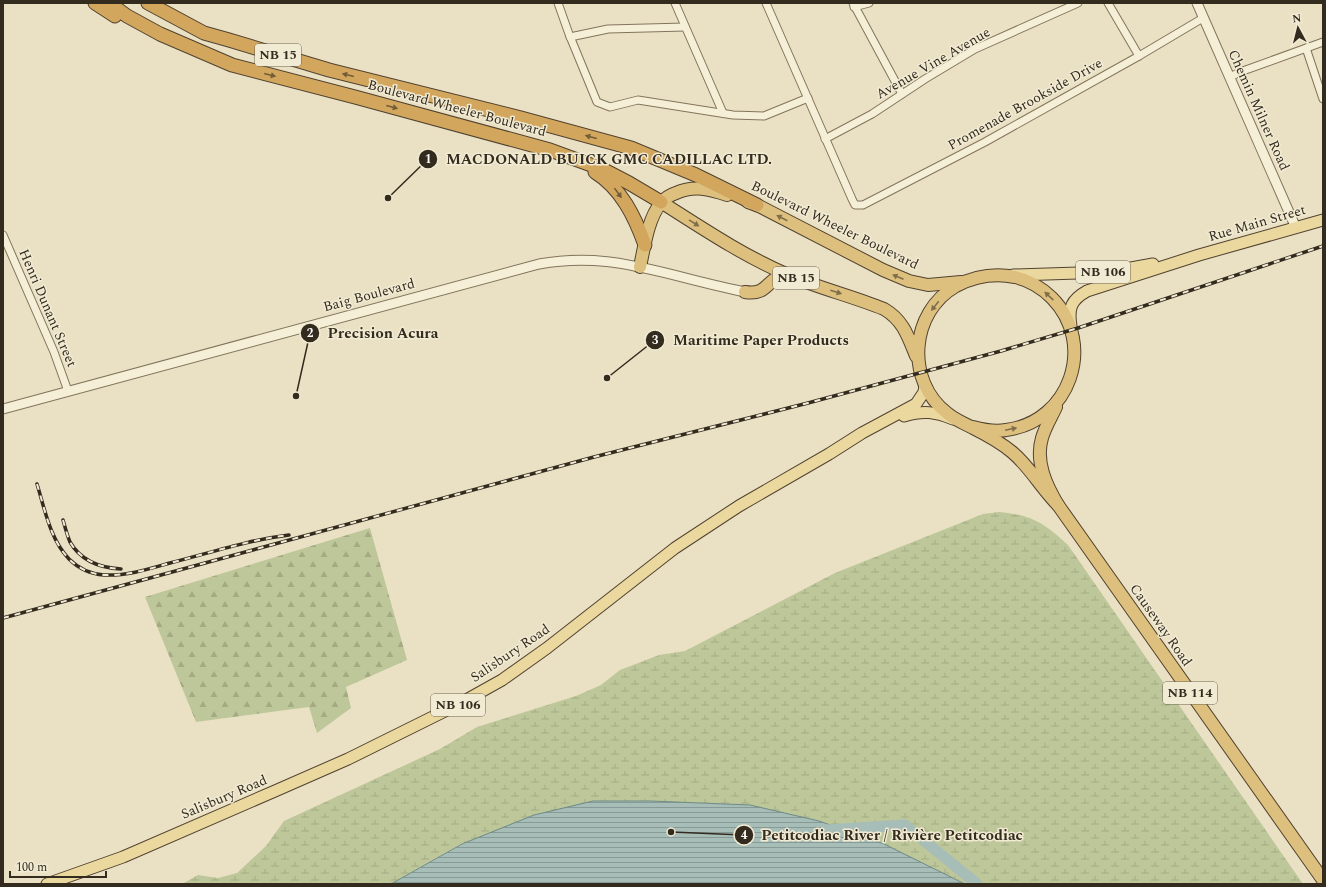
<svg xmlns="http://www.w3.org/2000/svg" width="1326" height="887" font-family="Spectral,serif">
<defs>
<pattern id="forest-firs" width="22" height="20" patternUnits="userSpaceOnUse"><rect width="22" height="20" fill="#bec799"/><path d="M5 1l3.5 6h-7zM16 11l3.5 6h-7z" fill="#a4ab83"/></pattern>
<pattern id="wetland-marsh" width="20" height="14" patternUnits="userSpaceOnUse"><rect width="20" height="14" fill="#bec799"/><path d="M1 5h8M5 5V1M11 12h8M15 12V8" fill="none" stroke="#a4ab83"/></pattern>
<pattern id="water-rules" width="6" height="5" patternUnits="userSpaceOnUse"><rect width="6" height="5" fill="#a6bdb8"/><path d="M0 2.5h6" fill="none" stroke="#889a95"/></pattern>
</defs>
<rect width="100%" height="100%" fill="#eae1c4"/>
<polygon fill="url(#forest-firs)" points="370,528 407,660 346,687 351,708 317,733 309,707 196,722 145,597"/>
<path fill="url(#wetland-marsh)" d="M999 512C1032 515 1044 523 1068 545L1303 884H965L956 879 750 805 651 801H593L461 844 391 884H182L198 875 218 878 237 873 266 846 284 821 440 749 477 727 576 696 601 685 620 670 659 655 685 651 835 573 983 514Z"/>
<polygon fill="url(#water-rules)" stroke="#6e8b86" points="593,801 651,801 750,805 819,821 884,844 965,884 391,884 462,844 534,815"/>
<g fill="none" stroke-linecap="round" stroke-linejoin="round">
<polyline stroke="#a6bdb8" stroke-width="11" points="826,830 905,825 977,884"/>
<g stroke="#83745c" stroke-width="9">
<g id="minor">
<polyline points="558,3 569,34 597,102 610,107 638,100 733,115 764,116 808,98"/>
<polyline points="675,3 723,113"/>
<path d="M766 3C795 68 823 134 852 199L855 205H863L985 142 1139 56 1203 18"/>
<polyline points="853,3 902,94"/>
<polyline points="1108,3 1139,56"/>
<polyline points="854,7 869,3"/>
<polyline points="570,37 608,29 685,27"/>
<polyline points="1306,48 1323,99"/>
<polyline points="1230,77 1240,72 1323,42"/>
<polyline points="825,139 872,114 925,79 975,49 1078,3"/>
<polyline points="3,235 54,352 68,391"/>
</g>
</g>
<g stroke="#83745c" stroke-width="11">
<g id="tertiary">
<polyline points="1197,3 1296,228"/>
<path d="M3 409 539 264C588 255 626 263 674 275 697 281 721 287 745 292"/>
</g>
</g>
<g stroke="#514230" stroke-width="13">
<g id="primary">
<polyline points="1013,275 1109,272 1153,264"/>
<path d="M1071 326C1068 308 1071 300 1087 291L1199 255 1323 220"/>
<path d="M904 416C924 410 935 412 953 419"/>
<polyline points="47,884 123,857 275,791 348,759 459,704 502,680 547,648 675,548 739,506 829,454 862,433 916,404 924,392 925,385"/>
</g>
</g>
<g stroke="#514230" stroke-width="14">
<g id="trunk">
<path d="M661 202C702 228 742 255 786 274 818 288 852 296 884 309 903 320 908 336 916 356"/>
<polyline points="748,202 757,205 883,270 909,281 928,285 961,282"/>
<path d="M640 267C644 248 648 218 661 203 665 198 670 195 676 193 694 185 710 189 727 195"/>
<path d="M745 292C768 296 766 279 785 274"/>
<path d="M1056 407C1052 416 1045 427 1042 438 1035 461 1046 485 1058 505L1323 880"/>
<path d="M973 427C984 430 995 432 1006 430 1070 422 1097 344 1052 298 1042 288 1029 280 1015 277 994 273 975 276 956 286 910 312 905 381 947 413 955 420 964 423 973 428 987 435 1000 442 1012 452 1030 467 1041 488 1058 505"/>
</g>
</g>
<g stroke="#514230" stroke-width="15">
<g id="motorway">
<polyline points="95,3 115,16"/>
<polyline points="109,3 127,16 160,34 232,65 355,97 550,150 602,169 629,183 661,202"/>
<polyline points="148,3 204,33 229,40 329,70 521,118 631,148 696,175 757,205"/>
<path d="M595 172C621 188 635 217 645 245"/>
</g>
</g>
<use href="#minor" stroke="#f5efd7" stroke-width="7"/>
<use href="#tertiary" stroke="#f5efd7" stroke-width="9"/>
<use href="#primary" stroke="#ead89f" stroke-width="11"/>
<use href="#trunk" stroke="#dec07e" stroke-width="12"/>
<use href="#motorway" stroke="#d2a75d" stroke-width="13"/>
<g stroke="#342b1f" stroke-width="3.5">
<g id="rail">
<path d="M37 484C45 510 50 539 69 559 79 569 91 574 104 575 127 576 149 569 170 563 210 553 248 540 289 535"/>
<path d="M63 520C65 527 67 535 70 542 81 561 101 568 121 569"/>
<polyline points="3,618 594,457 808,403 1001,351 1078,328 1323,246"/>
</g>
</g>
<use href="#rail" stroke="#f2ebd3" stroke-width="2" stroke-dasharray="6" stroke-linecap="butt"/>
</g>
<defs><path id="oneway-solid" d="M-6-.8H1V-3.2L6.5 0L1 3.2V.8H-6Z"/></defs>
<g fill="#735d38">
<use href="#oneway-solid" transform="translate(270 75) rotate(14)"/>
<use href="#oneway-solid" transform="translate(348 75) rotate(-166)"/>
<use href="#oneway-solid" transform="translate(392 107) rotate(15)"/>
<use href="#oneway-solid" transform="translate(591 137) rotate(-165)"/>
<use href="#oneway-solid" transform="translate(618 193) rotate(54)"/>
</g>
<g fill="#806e4a">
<use href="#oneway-solid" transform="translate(782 218) rotate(-153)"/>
<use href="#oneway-solid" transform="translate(694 223) rotate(32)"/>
<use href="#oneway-solid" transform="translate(898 277) rotate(-157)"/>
<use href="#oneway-solid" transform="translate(836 292) rotate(18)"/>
<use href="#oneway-solid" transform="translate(1049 296) rotate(-137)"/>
<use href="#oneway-solid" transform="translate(935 306) rotate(128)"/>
<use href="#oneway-solid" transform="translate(1011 429) rotate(-12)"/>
</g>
<g text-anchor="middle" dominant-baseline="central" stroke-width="3" stroke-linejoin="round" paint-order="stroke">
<g fill="#f2ebd3" stroke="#6d6555" stroke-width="1">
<rect x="255" y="44" width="46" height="22" rx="3"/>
<rect x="1076" y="261" width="54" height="22" rx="3"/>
<rect x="773" y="267" width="46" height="22" rx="3"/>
<rect x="1163" y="682" width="54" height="22" rx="3"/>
<rect x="431" y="694" width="54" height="22" rx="3"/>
</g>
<g font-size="13" font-weight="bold" fill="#342b1f">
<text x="278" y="55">NB 15</text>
<text x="1103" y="272">NB 106</text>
<text x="796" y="278">NB 15</text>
<text x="1190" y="693">NB 114</text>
<text x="458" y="705">NB 106</text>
</g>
<g font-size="14" fill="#342b1f" stroke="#f2ebd3">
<text transform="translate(933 63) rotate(-30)">Avenue Vine Avenue</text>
<text transform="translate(1025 104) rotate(-29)">Promenade Brookside Drive</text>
<text transform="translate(457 108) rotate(15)">Boulevard Wheeler Boulevard</text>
<text transform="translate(1259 110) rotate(66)">Chemin Milner Road</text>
<text transform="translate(1257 223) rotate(-16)">Rue Main Street</text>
<text transform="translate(835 225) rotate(26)">Boulevard Wheeler Boulevard</text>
<text transform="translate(369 295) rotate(-15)">Baig Boulevard</text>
<text transform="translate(48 308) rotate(67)">Henri Dunant Street</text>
<text transform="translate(1161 625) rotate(55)">Causeway Road</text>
<text transform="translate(510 653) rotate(-34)">Salisbury Road</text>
<text transform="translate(224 797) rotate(-23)">Salisbury Road</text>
</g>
</g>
<path fill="none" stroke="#342b1f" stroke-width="1.5" d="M388 198L428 159M296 396L310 333M607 378L655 340M671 832L744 835"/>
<g fill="#342b1f" stroke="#f2ebd3" stroke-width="1.5">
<circle cx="388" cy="198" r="4"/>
<circle cx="296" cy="396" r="4"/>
<circle cx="607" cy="378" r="4"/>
<circle cx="671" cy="832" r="4"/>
<circle cx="428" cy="159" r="10"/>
<circle cx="310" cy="333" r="10"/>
<circle cx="655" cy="340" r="10"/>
<circle cx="744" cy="835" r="10"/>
</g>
<g font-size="12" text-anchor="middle" font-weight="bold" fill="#fff">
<text x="428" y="163">1</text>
<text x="310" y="337">2</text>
<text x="655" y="344">3</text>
<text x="744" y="839">4</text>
</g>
<g font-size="15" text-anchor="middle" font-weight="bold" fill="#342b1f" stroke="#f2ebd3" stroke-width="3" stroke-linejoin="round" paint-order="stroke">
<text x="609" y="164">MACDONALD BUICK GMC CADILLAC LTD.</text>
<text x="383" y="338">Precision Acura</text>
<text x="761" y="345">Maritime Paper Products</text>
<text x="892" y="840">Petitcodiac River / Rivière Petitcodiac</text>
</g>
<rect width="1326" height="887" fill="none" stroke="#342b1f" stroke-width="8"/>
<g transform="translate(1298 28) rotate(353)" stroke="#f2ebd3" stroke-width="3" paint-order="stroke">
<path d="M0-3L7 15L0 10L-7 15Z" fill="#342b1f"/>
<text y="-6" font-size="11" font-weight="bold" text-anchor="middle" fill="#342b1f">N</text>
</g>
<path d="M10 871v6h96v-6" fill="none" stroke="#342b1f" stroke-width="2"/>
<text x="16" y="871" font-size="12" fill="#342b1f" stroke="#f2ebd3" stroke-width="3" paint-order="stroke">100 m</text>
</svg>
